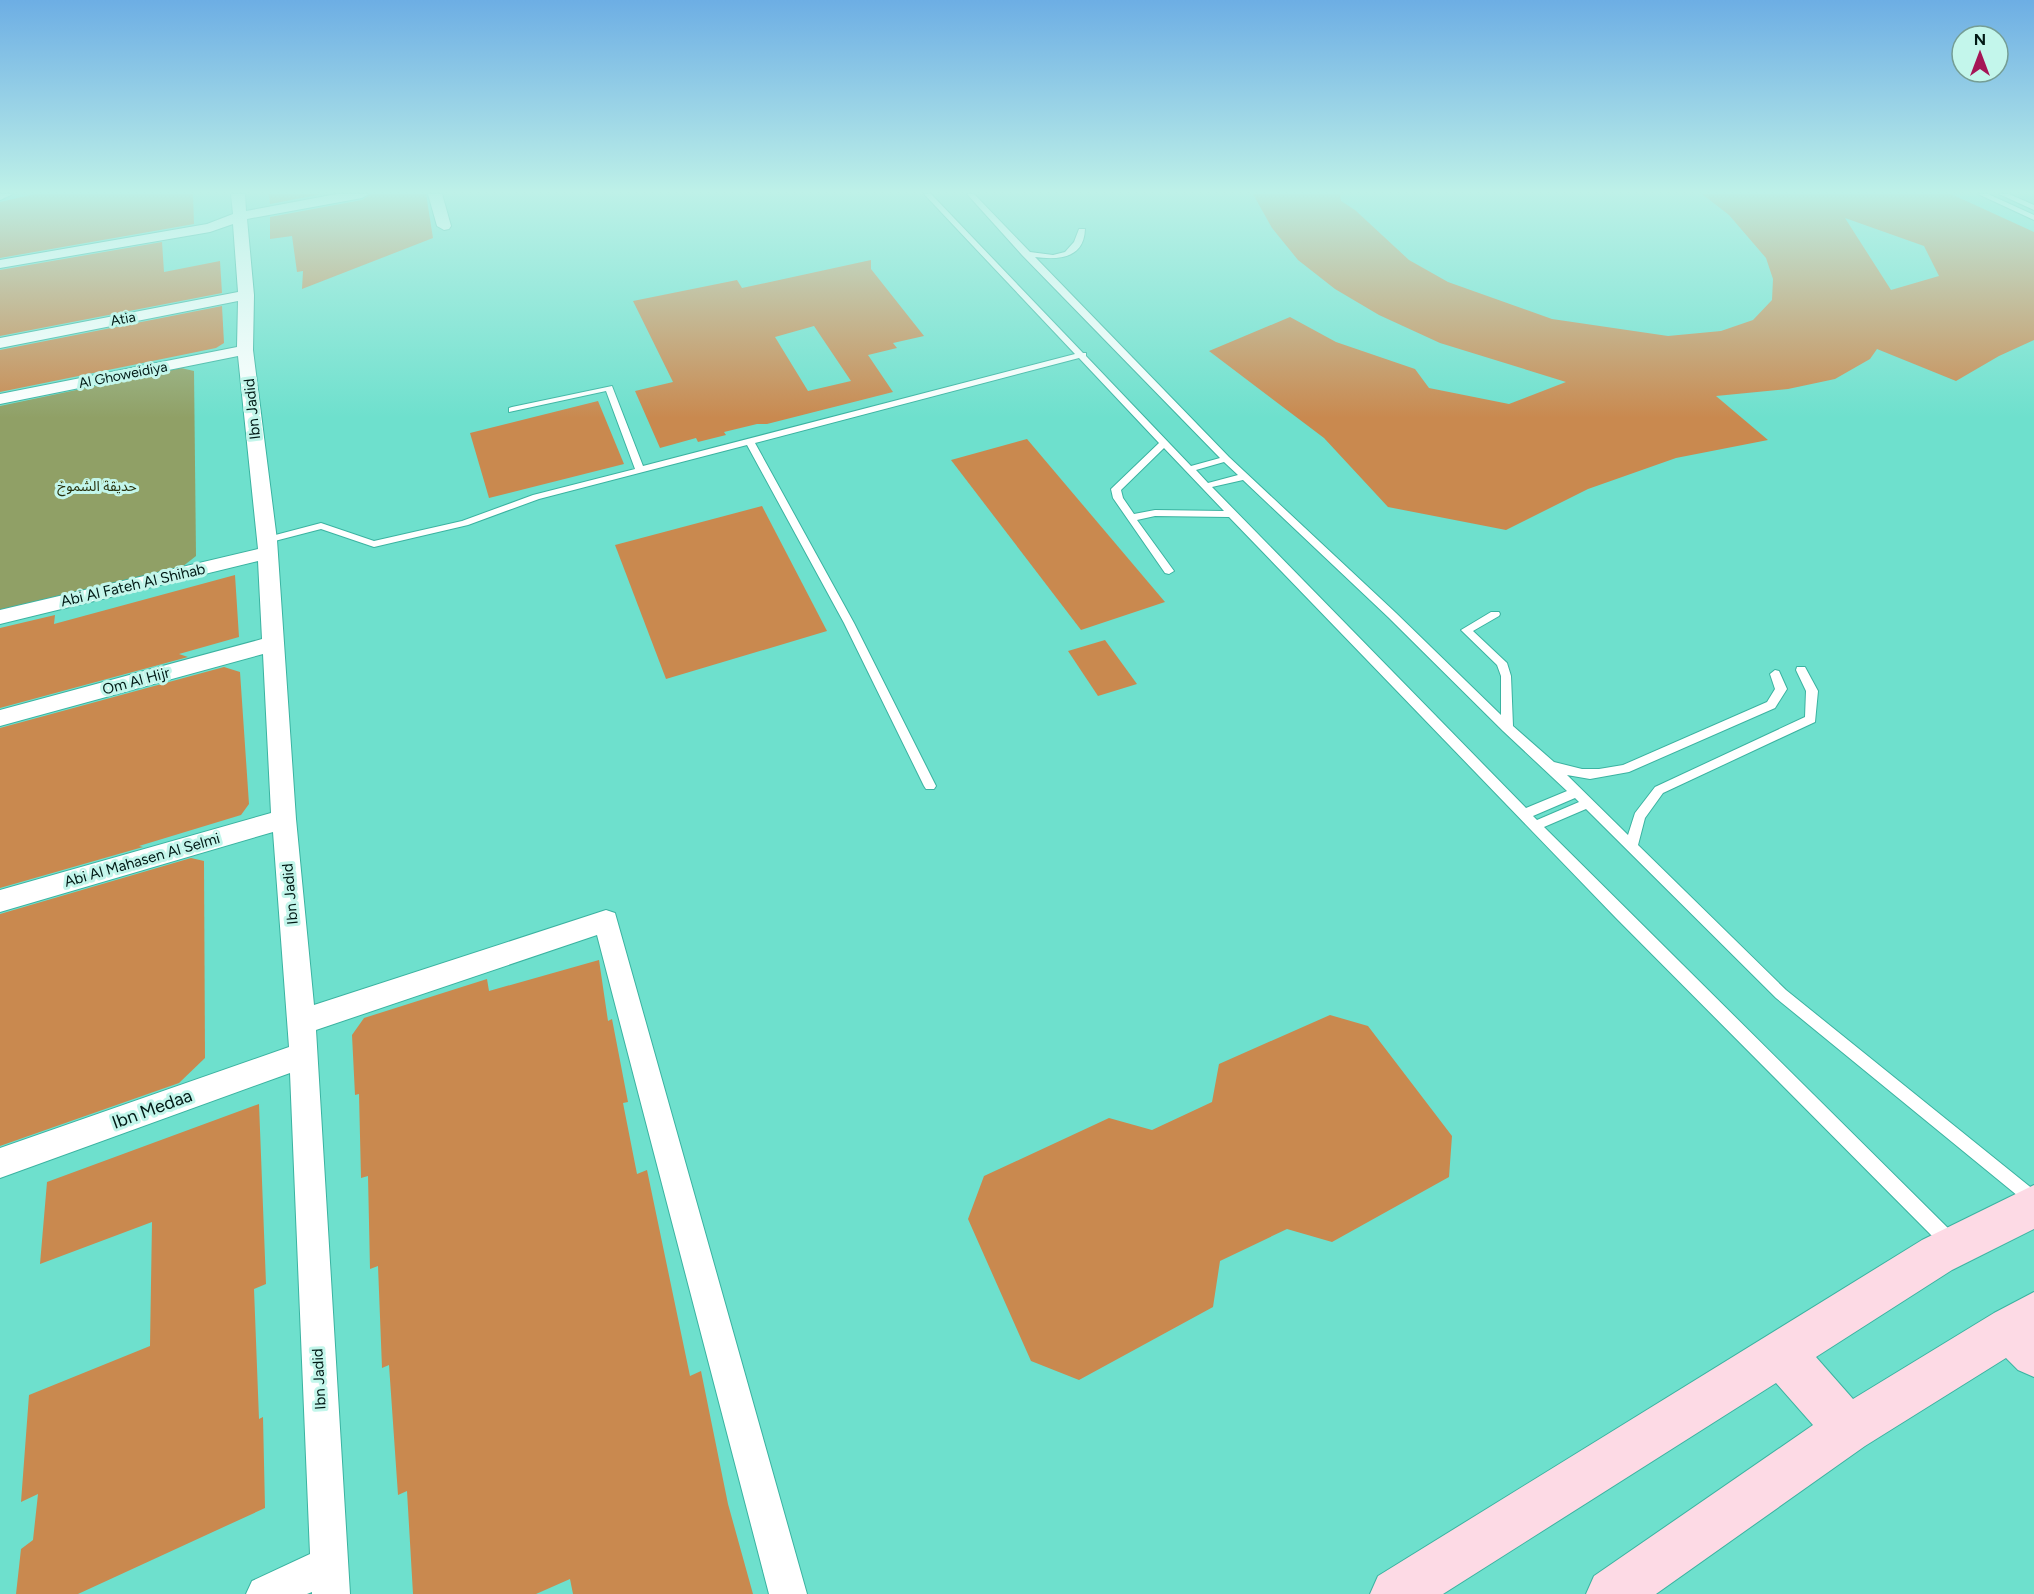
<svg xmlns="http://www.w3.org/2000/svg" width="2034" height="1594" font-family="Figtree,'Noto Sans Arabic',sans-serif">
<rect width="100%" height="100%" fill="#6ee0cd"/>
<polygon fill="#90a066" points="181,368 194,371 196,556 182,567 0,611 0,406"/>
<g fill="#c9894f" fill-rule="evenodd">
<polygon points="35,194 193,194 194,224 0,258 0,202"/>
<polygon points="269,194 322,194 270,204"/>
<polygon points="371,194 426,194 433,238 302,289 303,271 297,272 292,236 270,239 270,217 362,200"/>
<path d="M1253 194H1340L1341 201 1355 210 1409 260 1448 282 1552 319 1668 336 1721 331 1753 320 1772 300 1773 279 1766 258 1729 215 1702 194H1951L2034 232V340L1999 356 1956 381 1877 349 1870 359 1835 379 1788 389 1716 396 1768 440 1676 458 1588 489 1506 530 1388 507 1324 438 1209 351 1290 317 1336 342 1415 369 1429 388 1509 404 1566 382 1440 343 1379 315 1335 289 1298 260 1272 228ZM1845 218 1924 246 1939 276 1891 290Z"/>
<polygon points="162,242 164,272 220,261 222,293 0,336 0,270"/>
<path d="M871 260V269L924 336 893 343 897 348 868 355 893 392 767 424H757L724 432 726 435 698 442 696 438 660 448 635 391 673 382 633 301 737 280 742 288ZM814 326 851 381 808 391 775 337Z"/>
<polygon points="222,306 224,343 216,348 0,392 0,350"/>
<polygon points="598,401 624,464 489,498 470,433"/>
<polygon points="1027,439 1165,602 1081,630 951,460"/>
<polygon points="762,506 827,631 666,679 615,545"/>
<polygon points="235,575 239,637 179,654 188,657 0,708 0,628 55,615 54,624"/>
<polygon points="1105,640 1137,684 1098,696 1068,651"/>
<polygon points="224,667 240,672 249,804 241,815 139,846 143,847 0,888 0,728"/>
<polygon points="191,858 204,861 205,1058 179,1083 0,1146 0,914"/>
<polygon points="599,960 608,1021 612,1019 628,1102 623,1103 637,1174 647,1170 690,1376 701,1371 728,1504 753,1594 573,1594 570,1579 536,1594 413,1594 407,1491 398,1495 389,1365 382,1368 378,1266 370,1269 368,1176 361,1178 359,1094 355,1095 352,1035 364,1018 487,979 489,991"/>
<polygon points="1330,1015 1368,1026 1452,1136 1449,1177 1332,1242 1287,1229 1220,1261 1213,1307 1079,1380 1031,1361 968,1219 984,1176 1109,1118 1152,1130 1212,1102 1219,1064"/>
<polygon points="259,1104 266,1284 254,1289 259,1419 263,1417 265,1508 78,1594 16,1594 21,1549 33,1540 38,1494 21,1502 29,1395 150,1346 152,1222 40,1264 47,1182"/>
</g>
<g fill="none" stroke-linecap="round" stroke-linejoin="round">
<g stroke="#3bb3a1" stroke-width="2">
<g id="lane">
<path d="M924 194H931L1083 353H1086V356L1191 466 1220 458 1022 255 967 194H974L1030 252 1053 255 1065 252 1074 242 1079 229H1085C1084 259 1058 260 1035 257L1229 457 1396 613 1501 715V676L1497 665 1461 630 1491 612H1499L1500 614 1499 616 1473 631 1507 663 1511 676 1513 726 1554 762 1582 769H1599L1623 765 1767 702 1775 689 1770 674 1775 670 1779 671 1787 689 1775 708 1629 772 1590 779 1567 775 1628 835 1635 813 1655 787 1805 717 1806 691 1796 670 1797 667H1805L1818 691 1815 722 1663 793 1645 818 1638 845 1786 990 2034 1190V1208L2029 1205 1776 998 1586 809 1544 827 1957 1237 1959 1243 1957 1249 1951 1251 1945 1249 1616 918 1229 517 1155 516 1137 520 1174 571 1169 574 1165 573 1113 498 1111 489 1159 443 1079 358 755 443 854 623 936 786 934 789H926L924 786 844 623 747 445 539 499 468 525 374 547 321 529 267 543 262 540 264 538 321 523 374 541 462 521 533 495 635 469 606 391 509 412V408L512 407 612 386 643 466 1075 354ZM1164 448 1224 511 1155 510 1134 514 1123 498 1121 490ZM1224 462 1238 475 1208 483 1196 470ZM1243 480 1388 617 1503 731 1567 791 1526 808 1212 487ZM1575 798 1579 802 1537 820 1533 816Z"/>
<polygon points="1978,194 1988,194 2034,215 2034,220"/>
<polygon points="1999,194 2009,194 2034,205 2034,210"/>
</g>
</g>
<g stroke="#3bb3a1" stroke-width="2">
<g id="street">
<polygon points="0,194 13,194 0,200"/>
<polygon points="231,194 245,194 246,211 337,194 369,194 362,198 247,219 254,295 253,350 277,540 296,819 314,1005 606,910 615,913 807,1594 769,1594 597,935 316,1030 350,1594 312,1594 312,1592 307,1594 246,1594 252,1581 310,1554 290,1073 0,1178 0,1148 289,1047 273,832 0,912 0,890 271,813 263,654 0,726 0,710 262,639 258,561 0,624 0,610 258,549 238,356 0,404 0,394 237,347 238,301 0,348 0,338 238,292 233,224 210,232 0,268 0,260 207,224 233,214"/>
<polygon points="428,194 442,194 451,226 449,229 444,230 437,226"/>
</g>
</g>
<g stroke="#3bb3a1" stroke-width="2">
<polygon id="secondary" points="2034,1185 2034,1229 1952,1270 1816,1357 1853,1399 1994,1313 2034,1292 2034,1377 2018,1370 2006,1358 1865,1446 1656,1594 1586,1594 1594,1576 1813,1425 1776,1383 1443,1594 1370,1594 1378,1576 1922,1240"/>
</g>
<use href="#lane" fill="#fff" fill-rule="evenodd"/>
<use href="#street" fill="#fff" fill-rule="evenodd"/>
<use href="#secondary" fill="#fddae5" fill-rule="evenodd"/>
</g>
<linearGradient id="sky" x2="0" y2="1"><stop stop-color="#6daee4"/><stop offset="0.46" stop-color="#bef1e8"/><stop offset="1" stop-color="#bef1e8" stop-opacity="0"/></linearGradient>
<rect width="2034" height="418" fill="url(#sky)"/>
<g text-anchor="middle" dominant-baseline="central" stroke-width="6" stroke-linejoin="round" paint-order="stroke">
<g font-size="14" fill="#011915" stroke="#c3f6eb">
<text transform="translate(123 319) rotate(-11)">Atia</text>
<text transform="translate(123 375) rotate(-11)">Al Ghoweidiya</text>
</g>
<g font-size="14" fill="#29320d" stroke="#c3f6eb">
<text x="97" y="486">حديقة الشموخ</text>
</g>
<g font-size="15" fill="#011915" stroke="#c3f6eb">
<text transform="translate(252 409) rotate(-96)">Ibn Jadid</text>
<text transform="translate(133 585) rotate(-13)">Abi Al Fateh Al Shihab</text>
<text transform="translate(136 681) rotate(-15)">Om Al Hijr</text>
<text transform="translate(142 860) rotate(-16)">Abi Al Mahasen Al Selmi</text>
<text transform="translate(290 894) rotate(-95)">Ibn Jadid</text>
<text transform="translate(319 1379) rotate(-93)">Ibn Jadid</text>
</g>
<g font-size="18" fill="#011915" stroke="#c3f6eb">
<text transform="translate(152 1109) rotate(-20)">Ibn Medaa</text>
</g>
</g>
<g transform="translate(1980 54)"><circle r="28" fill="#c3f6eb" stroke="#759e95" stroke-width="1.5"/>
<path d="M0-4.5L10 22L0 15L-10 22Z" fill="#a51556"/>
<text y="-9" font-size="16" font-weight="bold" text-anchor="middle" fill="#011915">N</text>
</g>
</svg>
